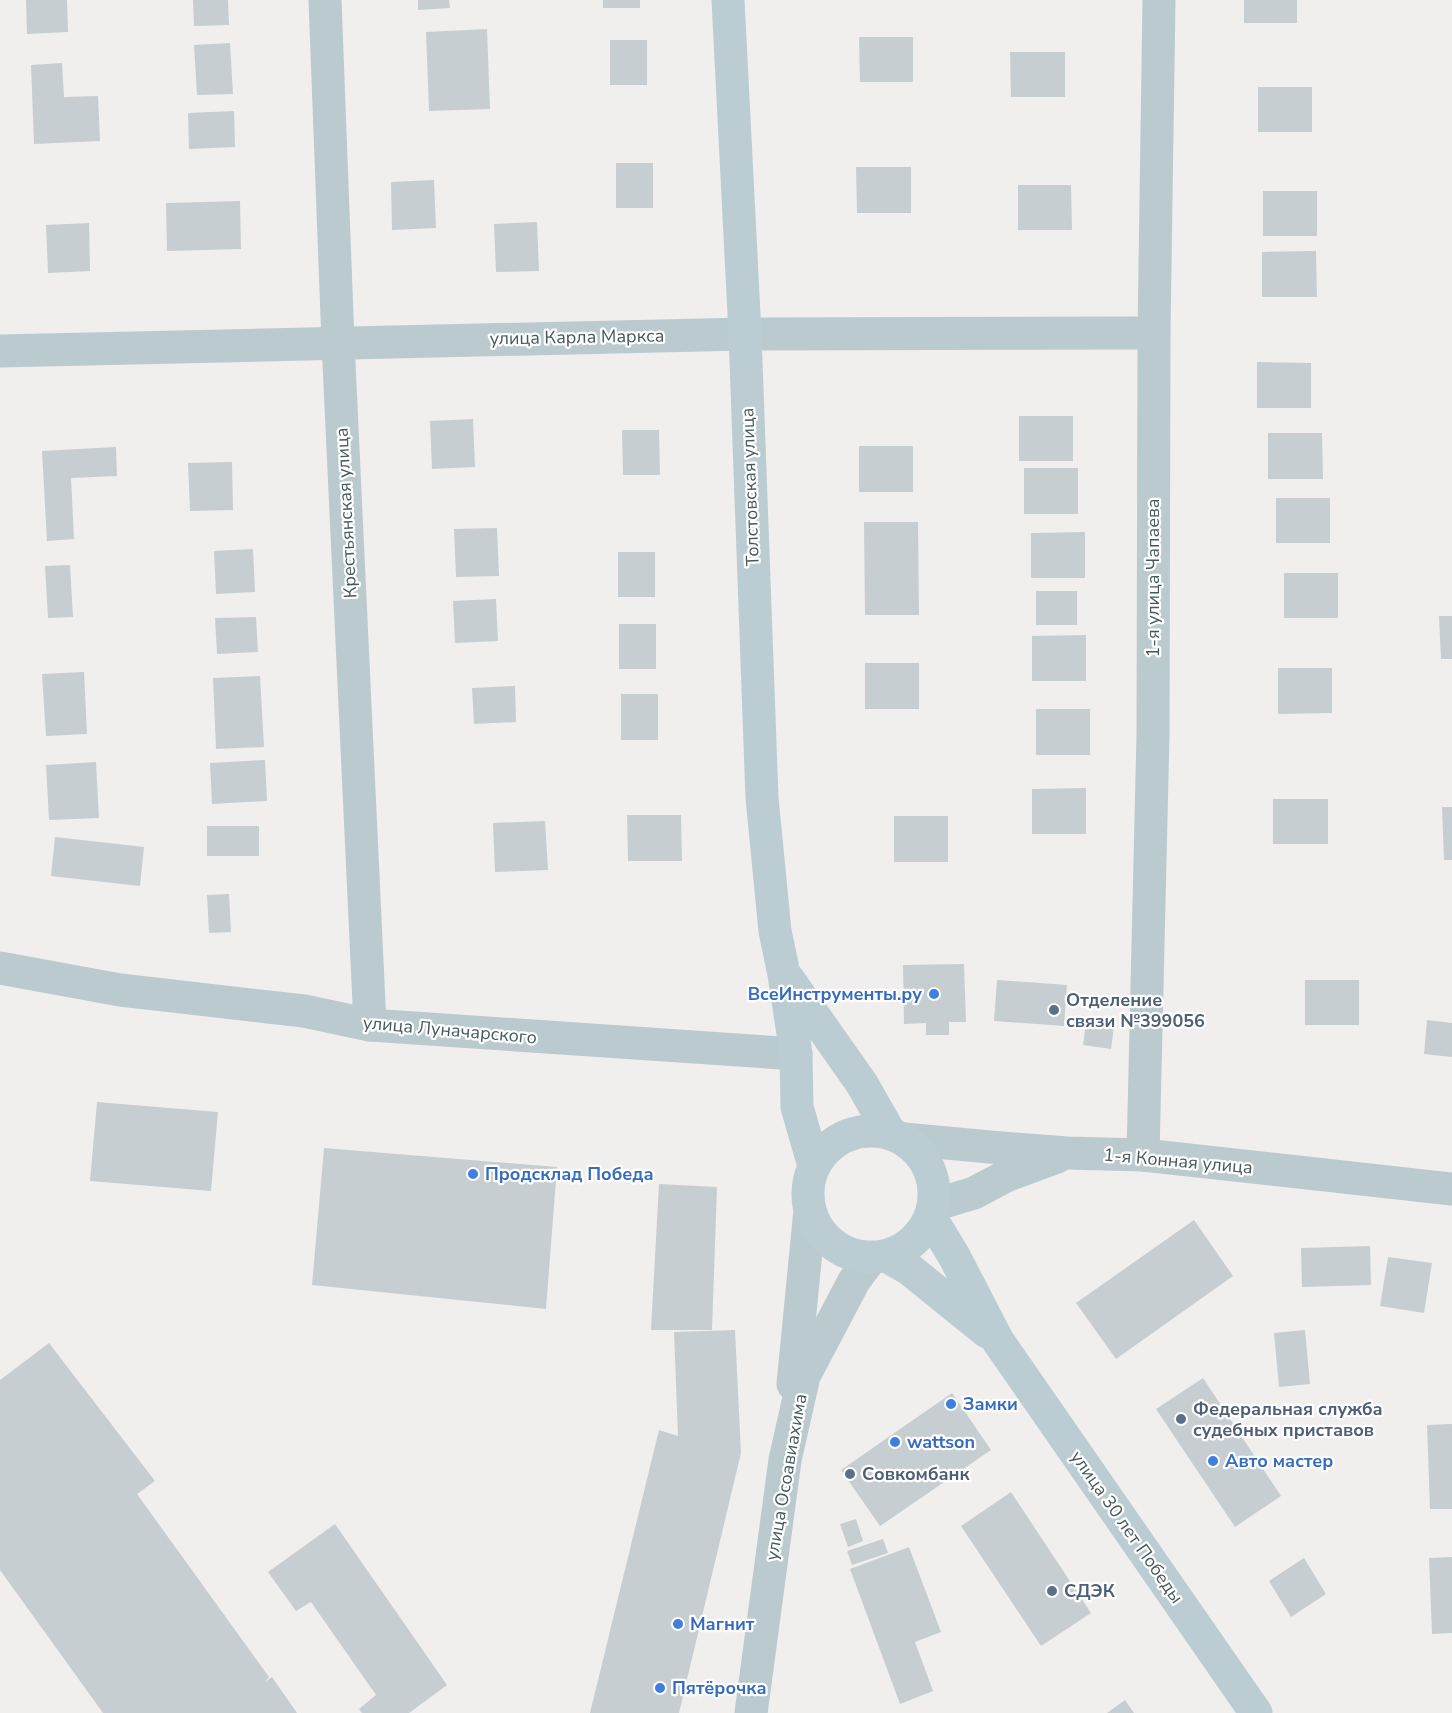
<svg xmlns="http://www.w3.org/2000/svg" width="1452" height="1713" font-family="'Nunito Sans',sans-serif">
<rect width="100%" height="100%" fill="#f1eeee"/>
<g fill="#c7ced1">
<polygon points="26,0 67,0 68,32 27,34"/>
<polygon points="193,0 228,0 229,25 194,26"/>
<polygon points="418,0 449,0 450,8 418,10"/>
<rect x="603" y="0" width="37" height="8"/>
<rect x="1244" y="0" width="53" height="23"/>
<polygon points="487,29 490,109 429,111 426,32"/>
<polygon points="859,37 913,37 913,82 860,82"/>
<rect x="610" y="40" width="37" height="45"/>
<polygon points="230,43 233,94 197,95 194,45"/>
<polygon points="1010,52 1065,52 1065,97 1011,97"/>
<polygon points="62,63 64,97 98,96 100,141 34,144 31,65"/>
<rect x="1258" y="87" width="54" height="45"/>
<polygon points="234,111 235,147 189,149 188,113"/>
<rect x="616" y="163" width="37" height="45"/>
<polygon points="856,167 911,167 911,213 857,213"/>
<polygon points="434,180 436,228 392,230 391,182"/>
<polygon points="1018,185 1071,185 1072,230 1018,230"/>
<rect x="1263" y="191" width="54" height="45"/>
<polygon points="240,201 241,249 167,251 166,203"/>
<polygon points="537,222 539,271 496,272 494,224"/>
<polygon points="89,223 90,271 48,273 46,225"/>
<polygon points="1316,251 1317,297 1262,297 1262,252"/>
<polygon points="1257,362 1311,363 1311,408 1257,408"/>
<rect x="1019" y="416" width="54" height="45"/>
<polygon points="473,419 475,467 432,469 430,421"/>
<polygon points="622,430 659,430 660,475 623,475"/>
<polygon points="1268,433 1322,433 1323,479 1268,479"/>
<rect x="859" y="446" width="54" height="46"/>
<polygon points="116,447 117,476 71,478 74,539 47,541 42,451"/>
<polygon points="232,462 233,510 190,511 188,463"/>
<rect x="1024" y="468" width="54" height="46"/>
<rect x="1276" y="498" width="54" height="45"/>
<polygon points="864,522 918,522 919,615 865,615"/>
<polygon points="497,528 499,576 456,577 454,529"/>
<polygon points="1085,532 1085,578 1031,578 1031,533"/>
<polygon points="253,549 255,592 216,594 214,551"/>
<rect x="618" y="552" width="37" height="45"/>
<polygon points="70,565 73,617 48,618 45,566"/>
<rect x="1284" y="573" width="54" height="45"/>
<rect x="1036" y="591" width="41" height="34"/>
<polygon points="496,599 498,641 455,643 453,601"/>
<polygon points="1439,616 1452,616 1452,659 1441,659"/>
<polygon points="256,617 258,652 217,654 215,618"/>
<rect x="619" y="624" width="37" height="45"/>
<polygon points="1086,635 1086,681 1032,681 1032,636"/>
<rect x="865" y="663" width="54" height="46"/>
<polygon points="1278,668 1332,668 1332,713 1278,714"/>
<polygon points="84,672 87,734 46,736 42,674"/>
<polygon points="260,676 264,747 216,749 213,678"/>
<polygon points="515,686 516,722 474,724 472,688"/>
<rect x="621" y="694" width="37" height="46"/>
<rect x="1036" y="709" width="54" height="46"/>
<polygon points="265,760 267,801 212,804 210,763"/>
<polygon points="96,762 99,818 49,820 46,765"/>
<polygon points="1086,788 1086,834 1032,834 1032,789"/>
<rect x="1273" y="799" width="55" height="45"/>
<polygon points="1442,807 1452,807 1452,860 1444,860"/>
<polygon points="627,815 681,815 682,861 628,861"/>
<rect x="894" y="816" width="54" height="46"/>
<polygon points="545,821 548,870 495,872 493,823"/>
<rect x="207" y="826" width="52" height="30"/>
<polygon points="55,837 144,847 140,886 51,876"/>
<polygon points="229,894 231,932 209,933 207,895"/>
<polygon points="964,964 966,1022 949,1022 949,1035 926,1035 926,1023 904,1024 903,965"/>
<polygon points="997,980 1067,985 1064,1026 994,1021"/>
<rect x="1305" y="980" width="54" height="45"/>
<polygon points="1427,1020 1452,1023 1452,1057 1424,1054"/>
<polygon points="1086,1023 1114,1026 1111,1049 1083,1045"/>
<polygon points="97,1102 218,1112 211,1191 90,1181"/>
<polygon points="324,1148 557,1167 546,1309 312,1285"/>
<polygon points="659,1184 717,1187 712,1330 651,1330"/>
<polygon points="1194,1220 1233,1276 1116,1359 1076,1303"/>
<polygon points="1370,1246 1371,1285 1302,1287 1301,1248"/>
<polygon points="1388,1257 1432,1263 1424,1313 1380,1306"/>
<polygon points="735,1330 741,1453 679,1713 590,1713 659,1430 678,1436 674,1332"/>
<polygon points="1305,1330 1310,1384 1279,1387 1274,1333"/>
<polygon points="49,1343 155,1481 137,1494 269,1677 265,1682 272,1677 297,1713 103,1713 0,1570 0,1380"/>
<polygon points="1203,1378 1281,1496 1235,1527 1156,1409"/>
<polygon points="952,1393 991,1450 880,1526 841,1470"/>
<polygon points="1452,1424 1452,1509 1430,1509 1427,1425"/>
<polygon points="1011,1492 1091,1613 1041,1646 961,1526"/>
<polygon points="856,1519 863,1541 848,1547 840,1524"/>
<polygon points="335,1524 447,1685 409,1713 362,1713 359,1709 376,1695 311,1602 296,1611 268,1572"/>
<polygon points="883,1539 888,1553 852,1565 847,1551"/>
<polygon points="909,1547 941,1632 915,1642 933,1691 900,1704 850,1569"/>
<polygon points="1452,1557 1452,1633 1432,1634 1429,1558"/>
<polygon points="1304,1558 1326,1594 1291,1617 1269,1581"/>
<polygon points="1125,1700 1134,1713 1107,1713"/>
</g>
<g fill="none" stroke-linecap="round" stroke-linejoin="round">
<g stroke="#bbcace" stroke-width="33">
<polyline points="325,0 338,342 370,1025"/>
<polyline points="0,351 745,334 1154,333"/>
<polyline points="0,968 120,990 304,1011 370,1025 796,1054"/>
<polyline points="904,1139 990,1147 1067,1153 1143,1155 1452,1189"/>
<polyline points="1143,1155 1153,735 1154,333 1159,0"/>
<polyline points="934,1205 974,1193 1008,1175 1057,1157"/>
<polyline points="793,1384 810,1210"/>
<polyline points="751,1713 785,1460 804,1376 854,1281 871,1258"/>
</g>
<g stroke="#bbcdd3" stroke-width="33">
<polyline points="728,0 745,334 762,798 775,931 784,974 796,1054 797,1107 814,1166"/>
<polyline points="789,980 862,1084 890,1133"/>
<circle cx="871" cy="1194" r="63"/>
<polyline points="931,1218 954,1256 998,1341 1256,1713"/>
<polyline points="886,1256 909,1269 987,1332"/>
</g>
</g>
<g fill="#3f7fe0" stroke="#fff" stroke-width="2">
<circle cx="934" cy="994" r="6"/>
<circle cx="473" cy="1174" r="6"/>
<circle cx="951" cy="1404" r="6"/>
<circle cx="895" cy="1442" r="6"/>
<circle cx="1213" cy="1461" r="6"/>
<circle cx="678" cy="1624" r="6"/>
<circle cx="660" cy="1688" r="6"/>
</g>
<g fill="#5c6f8a" stroke="#fff" stroke-width="2">
<circle cx="1054" cy="1010" r="6"/>
<circle cx="1181" cy="1419" r="6"/>
<circle cx="850" cy="1474" r="6"/>
<circle cx="1052" cy="1591" r="6"/>
</g>
<g text-anchor="middle" dominant-baseline="central" stroke-width="4.5" stroke-linejoin="round" paint-order="stroke">
<g font-size="18" fill="#45585c" stroke="#fff">
<text transform="translate(577 337) rotate(-1)">улица Карла Маркса</text>
<text transform="translate(750 487) rotate(-92)">Толстовская улица</text>
<text transform="translate(346 513) rotate(-93)">Крестьянская улица</text>
<text transform="translate(1153 578) rotate(-90)">1-я улица Чапаева</text>
<text transform="translate(450 1030) rotate(5)">улица Луначарского</text>
<text transform="translate(1178 1161) rotate(5)">1-я Конная улица</text>
<text transform="translate(786 1477) rotate(-80)">улица Осоавиахима</text>
<text transform="translate(1127 1527) rotate(55)">улица 30 лет Победы</text>
</g>
<g font-size="18" font-weight="bold" fill="#366cbe" stroke="#fff" text-anchor="start">
<text x="922" y="994" text-anchor="end">ВсеИнструменты.ру</text>
<text x="485" y="1174">Продсклад Победа</text>
<text x="963" y="1404">Замки</text>
<text x="907" y="1442">wattson</text>
<text x="1225" y="1461">Авто мастер</text>
<text x="690" y="1624">Магнит</text>
<text x="672" y="1688">Пятёрочка</text>
</g>
<g font-size="18" font-weight="bold" fill="#4e5e75" stroke="#fff" text-anchor="start">
<text x="1066" y="1000">Отделение<tspan x="1066" dy="21">связи №399056</tspan></text>
<text x="1193" y="1409">Федеральная служба<tspan x="1193" dy="21">судебных приставов</tspan></text>
<text x="862" y="1474">Совкомбанк</text>
<text x="1064" y="1591">СДЭК</text>
</g>
</g>
</svg>
